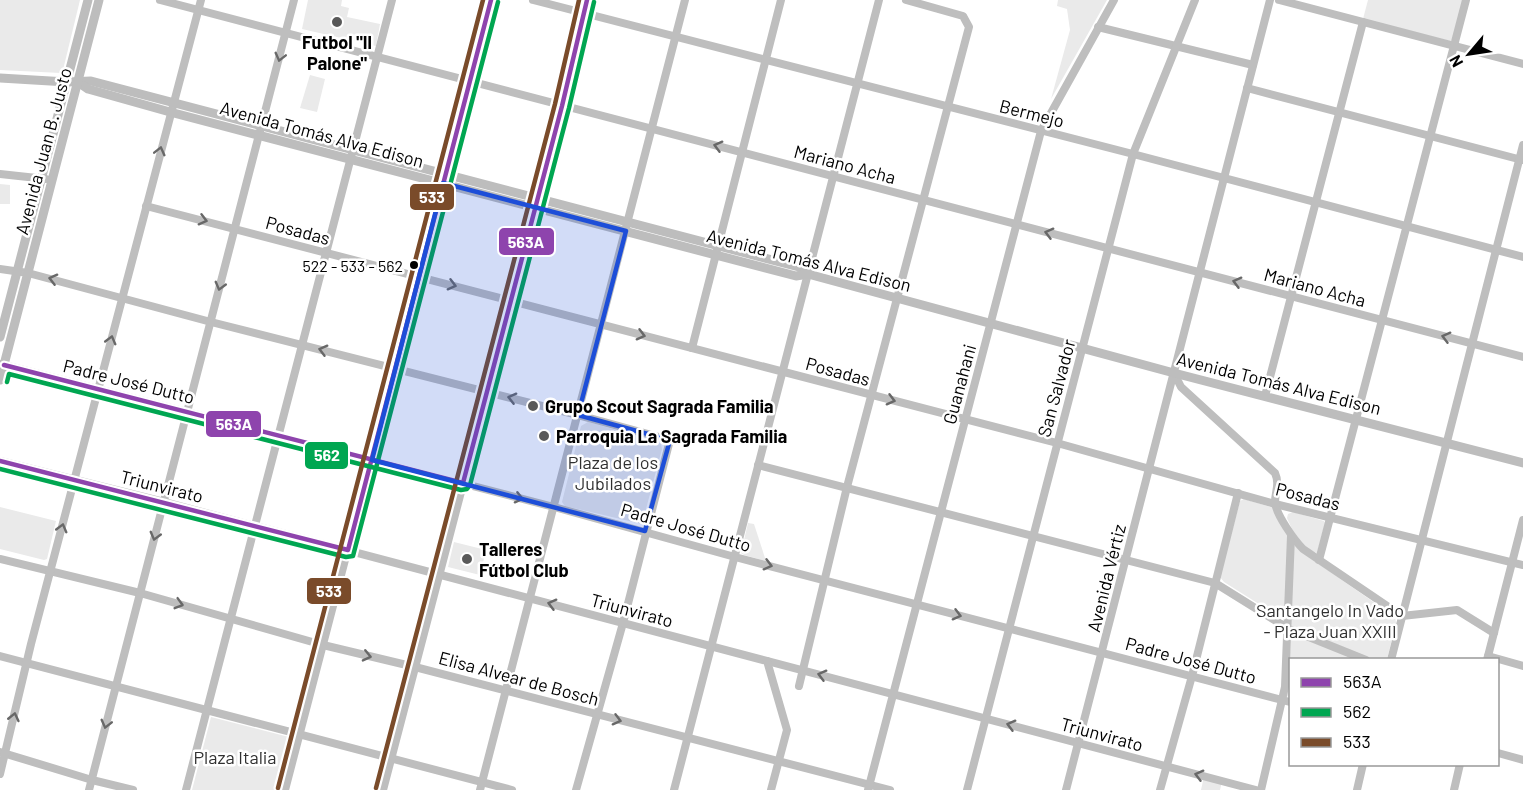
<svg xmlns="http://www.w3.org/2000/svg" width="1523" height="790" font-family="Barlow,sans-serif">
<rect width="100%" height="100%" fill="#fff"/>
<g fill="#eaeaea">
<polygon points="0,0 80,0 63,70 61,73 0,70"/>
<polygon points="308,0 342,0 341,6 349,8 347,17 380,24 376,46 302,29"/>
<polygon points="1058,0 1107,0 1051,99 1070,30 1067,9 1057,6"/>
<polygon points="1368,0 1463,0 1452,40 1450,41 1363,19"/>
<polygon points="310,75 325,79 317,112 300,108"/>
<polygon points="0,184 10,185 10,204 0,204"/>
<polygon points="588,422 656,441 661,444 662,449 642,524 565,506 562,502 581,426"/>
<polygon points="1244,499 1274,508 1292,543 1303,553 1395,617 1396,623 1387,659 1290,660 1290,699 1287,696 1292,625 1224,582 1220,577 1240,501"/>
<polygon points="0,507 56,521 47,559 44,560 0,549"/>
<path d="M1293 512 1324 521 1325 523 1317 553C1301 548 1293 532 1287 518L1288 514Z"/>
<polygon points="748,523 754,524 766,561 744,555 741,553"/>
<polygon points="454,542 486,550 480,575 448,567"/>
<polygon points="211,717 289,737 275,790 192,790"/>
<polygon points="1204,776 1222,781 1220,790 1201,790"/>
</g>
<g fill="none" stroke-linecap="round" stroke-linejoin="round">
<g stroke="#bebebe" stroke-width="8">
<polyline points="160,0 1523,357"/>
<polyline points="533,0 1133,154 1523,257"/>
<polyline points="1279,0 1523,64"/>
<polyline points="1098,27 1253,65"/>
<polyline points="1247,88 1522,160"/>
<polyline points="0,174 46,179"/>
<polyline points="146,206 1057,443 1275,504 1523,565"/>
<polyline points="0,269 28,273 211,322 578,415 670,440 623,623 576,790"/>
<polyline points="692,348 781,0"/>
<polyline points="1,364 554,507 735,557 1290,702"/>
<path d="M1174 373 1181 387 1275 473C1280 484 1275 492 1275 502 1276 515 1295 541 1303 549L1402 616 1457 610 1494 633"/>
<polyline points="1265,396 1363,22"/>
<polyline points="0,461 164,502 1256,790"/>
<polyline points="758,465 1215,583 1289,629 1366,660"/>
<polyline points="0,559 140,593 323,645 415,667 890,790"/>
<polyline points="1319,560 1466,0"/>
<polyline points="0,656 512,790"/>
<polyline points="1488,656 1523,666"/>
<polyline points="1391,660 1523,145"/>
<polyline points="1487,660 1523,520"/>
<polyline points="767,661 787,730 771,790"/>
<polyline points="799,686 847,487 969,27 963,16 906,0"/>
<polyline points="0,752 92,780 133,790"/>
<polyline points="1498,753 1523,760"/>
<polyline points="0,774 31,644 201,0"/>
<polyline points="89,790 294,0"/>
<polyline points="186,790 392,0"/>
<polyline points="285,790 491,0"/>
<polyline points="383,790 562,106 587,0"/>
<polyline points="480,790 685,0"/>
<polyline points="674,790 879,0"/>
<polyline points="868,790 1041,131 1114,0"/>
<polyline points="967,790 1133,154 1195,0"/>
<polyline points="1066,790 1270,0"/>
<polyline points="1160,790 1192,676 1238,493"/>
<polyline points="1261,790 1285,687 1291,536"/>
<polyline points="1357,790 1363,764"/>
<polyline points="1454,790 1460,764"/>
</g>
<g stroke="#bdbdbd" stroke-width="9">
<polyline points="0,78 67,82 91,81 799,267 808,274"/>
<polyline points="78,82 88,89 170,112 796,276 808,274 1174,373 1523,463"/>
<polyline points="0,337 88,0"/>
<polyline points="0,380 99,0"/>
</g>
<g stroke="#fff" stroke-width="9">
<g id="bus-1">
<polyline points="4,365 463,483"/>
<polyline points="0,461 348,550 491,0"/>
<polyline points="463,483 562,106 587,0"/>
</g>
</g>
<g stroke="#fff" stroke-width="9">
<g id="bus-2">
<polyline points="7,382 9,374 461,490 467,489 470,485 569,108 594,2"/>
<polyline points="0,469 346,557 353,556 498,2"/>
</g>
</g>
<g stroke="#fff" stroke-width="9">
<g id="bus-3">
<polyline points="278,788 483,0"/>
<polyline points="376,788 555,104 579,0"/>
</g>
</g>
<use href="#bus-1" stroke="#8e44ad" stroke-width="4.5"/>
<use href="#bus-2" stroke="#00a651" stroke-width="4.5"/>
<use href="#bus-3" stroke="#7a4b2a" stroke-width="4.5"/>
</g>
<defs><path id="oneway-chevron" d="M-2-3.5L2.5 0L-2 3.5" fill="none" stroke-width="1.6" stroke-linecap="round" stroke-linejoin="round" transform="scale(1.5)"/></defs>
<g stroke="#686868">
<use href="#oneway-chevron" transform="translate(280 57) rotate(104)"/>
<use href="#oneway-chevron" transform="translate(718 146) rotate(-165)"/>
<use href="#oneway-chevron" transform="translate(160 151) rotate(-76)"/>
<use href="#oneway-chevron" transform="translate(203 220) rotate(15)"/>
<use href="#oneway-chevron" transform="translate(1049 233) rotate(-165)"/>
<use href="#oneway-chevron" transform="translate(53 279) rotate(-166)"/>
<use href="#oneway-chevron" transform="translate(1237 282) rotate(-165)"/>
<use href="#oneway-chevron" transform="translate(452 285) rotate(15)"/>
<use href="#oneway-chevron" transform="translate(220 286) rotate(105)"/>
<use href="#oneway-chevron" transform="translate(641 335) rotate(15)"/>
<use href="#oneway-chevron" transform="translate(1446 337) rotate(-165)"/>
<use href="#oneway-chevron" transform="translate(111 340) rotate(-75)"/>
<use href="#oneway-chevron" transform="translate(323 350) rotate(-165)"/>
<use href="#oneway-chevron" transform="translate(512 398) rotate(-166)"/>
<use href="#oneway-chevron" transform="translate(891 400) rotate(15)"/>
<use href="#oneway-chevron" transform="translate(519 498) rotate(14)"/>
<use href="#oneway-chevron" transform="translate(62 528) rotate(-75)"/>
<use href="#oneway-chevron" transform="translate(155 536) rotate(105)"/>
<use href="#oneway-chevron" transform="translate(768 565) rotate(15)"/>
<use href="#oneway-chevron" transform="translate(179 604) rotate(16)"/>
<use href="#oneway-chevron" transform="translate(552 604) rotate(-165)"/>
<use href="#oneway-chevron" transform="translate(957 615) rotate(15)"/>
<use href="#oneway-chevron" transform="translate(367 656) rotate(13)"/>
<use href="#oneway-chevron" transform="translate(822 675) rotate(-165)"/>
<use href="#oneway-chevron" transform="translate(14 717) rotate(-77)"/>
<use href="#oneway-chevron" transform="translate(617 720) rotate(15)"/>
<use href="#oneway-chevron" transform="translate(106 724) rotate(104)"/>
<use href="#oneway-chevron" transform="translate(1011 725) rotate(-165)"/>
<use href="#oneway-chevron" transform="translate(1199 775) rotate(-165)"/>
</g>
<path fill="#1d4ed8" fill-opacity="0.2" stroke="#1d4ed8" stroke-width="4.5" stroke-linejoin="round" d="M443 183 626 231 578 415 670 440 645 531 372 460Z"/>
<g fill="#595959" stroke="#fff" stroke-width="2">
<circle cx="337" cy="22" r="6"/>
<circle cx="533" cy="406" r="6"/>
<circle cx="544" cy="436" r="6"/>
<circle cx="467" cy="559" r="6"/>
</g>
<circle fill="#000" stroke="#fff" stroke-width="2" cx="414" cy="265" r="5"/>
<g text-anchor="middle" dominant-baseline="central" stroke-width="5" stroke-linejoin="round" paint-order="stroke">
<g font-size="16" fill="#000" stroke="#fff" text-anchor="end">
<text x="403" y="265">522 - 533 - 562</text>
</g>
<g font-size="18" font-weight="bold" fill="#000" stroke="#fff" text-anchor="start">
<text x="337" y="42" text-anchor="middle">Futbol "Il<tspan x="337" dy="21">Palone"</tspan></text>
<text x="545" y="406">Grupo Scout Sagrada Familia</text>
<text x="556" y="436">Parroquia La Sagrada Familia</text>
<text x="479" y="549">Talleres<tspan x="479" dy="21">Fútbol Club</tspan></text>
</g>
<g font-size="18" fill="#000" stroke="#fff">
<text transform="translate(1032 113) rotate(14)">Bermejo</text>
<text transform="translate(322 134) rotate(15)">Avenida Tomás Alva Edison</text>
<text transform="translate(43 151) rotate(-75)">Avenida Juan B. Justo</text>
<text transform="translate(845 164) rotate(15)">Mariano Acha</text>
<text transform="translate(298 230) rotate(15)">Posadas</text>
<text transform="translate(809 260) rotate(14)">Avenida Tomás Alva Edison</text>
<text transform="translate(1315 287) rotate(15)">Mariano Acha</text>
<text transform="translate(838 371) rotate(15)">Posadas</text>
<text transform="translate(129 381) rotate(14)">Padre José Dutto</text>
<text transform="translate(1279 383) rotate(14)">Avenida Tomás Alva Edison</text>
<text transform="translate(959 384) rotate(-75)">Guanahani</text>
<text transform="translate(1056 388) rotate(-75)">San Salvador</text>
<text transform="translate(162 486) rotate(14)">Triunvirato</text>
<text transform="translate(1308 496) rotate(14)">Posadas</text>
<text transform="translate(686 527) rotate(16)">Padre José Dutto</text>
<text transform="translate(1106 578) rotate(-76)">Avenida Vértiz</text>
<text transform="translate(632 610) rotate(15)">Triunvirato</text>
<text transform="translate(1191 660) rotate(15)">Padre José Dutto</text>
<text transform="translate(519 678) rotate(15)">Elisa Alvear de Bosch</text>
<text transform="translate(1102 734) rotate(15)">Triunvirato</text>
</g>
<g font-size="18" fill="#303030" stroke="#fff">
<text x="613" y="462">Plaza de los<tspan x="613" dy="21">Jubilados</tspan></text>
<text x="1330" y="610">Santangelo In Vado<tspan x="1330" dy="21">- Plaza Juan XXIII</tspan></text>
<text x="235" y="757">Plaza Italia</text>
</g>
</g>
<g stroke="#fff" stroke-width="2">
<rect x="409" y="183" width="46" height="28" rx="6" fill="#7a4b2a"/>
<rect x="498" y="227" width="57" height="29" rx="6" fill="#8e44ad"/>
<rect x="205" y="410" width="57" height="28" rx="6" fill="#8e44ad"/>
<rect x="304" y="441" width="45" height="29" rx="6" fill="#00a651"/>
<rect x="306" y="577" width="46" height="28" rx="6" fill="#7a4b2a"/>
</g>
<g font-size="16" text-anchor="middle" font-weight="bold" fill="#fff">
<text x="432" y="203">533</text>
<text x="526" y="248">563A</text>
<text x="234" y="430">563A</text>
<text x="327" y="461">562</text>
<text x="329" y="597">533</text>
</g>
<rect x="1289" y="658" width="210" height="108" fill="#ffffff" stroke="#999999" stroke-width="1.5"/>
<rect x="1301" y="678" width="30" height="9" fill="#8e44ad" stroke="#999999" stroke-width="1.5"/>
<text x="1343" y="688" font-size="18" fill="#000000">563A</text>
<rect x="1301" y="708" width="30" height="9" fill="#00a651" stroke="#999999" stroke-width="1.5"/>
<text x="1343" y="718" font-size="18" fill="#000000">562</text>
<rect x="1301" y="738" width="30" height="9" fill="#7a4b2a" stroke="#999999" stroke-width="1.5"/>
<text x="1343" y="748" font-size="18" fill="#000000">533</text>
<g transform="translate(1469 54) rotate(241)" stroke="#ffffff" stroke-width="4.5" paint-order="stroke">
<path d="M0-4.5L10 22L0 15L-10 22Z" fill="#000000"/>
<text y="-9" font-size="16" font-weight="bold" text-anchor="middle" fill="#000000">N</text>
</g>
</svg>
